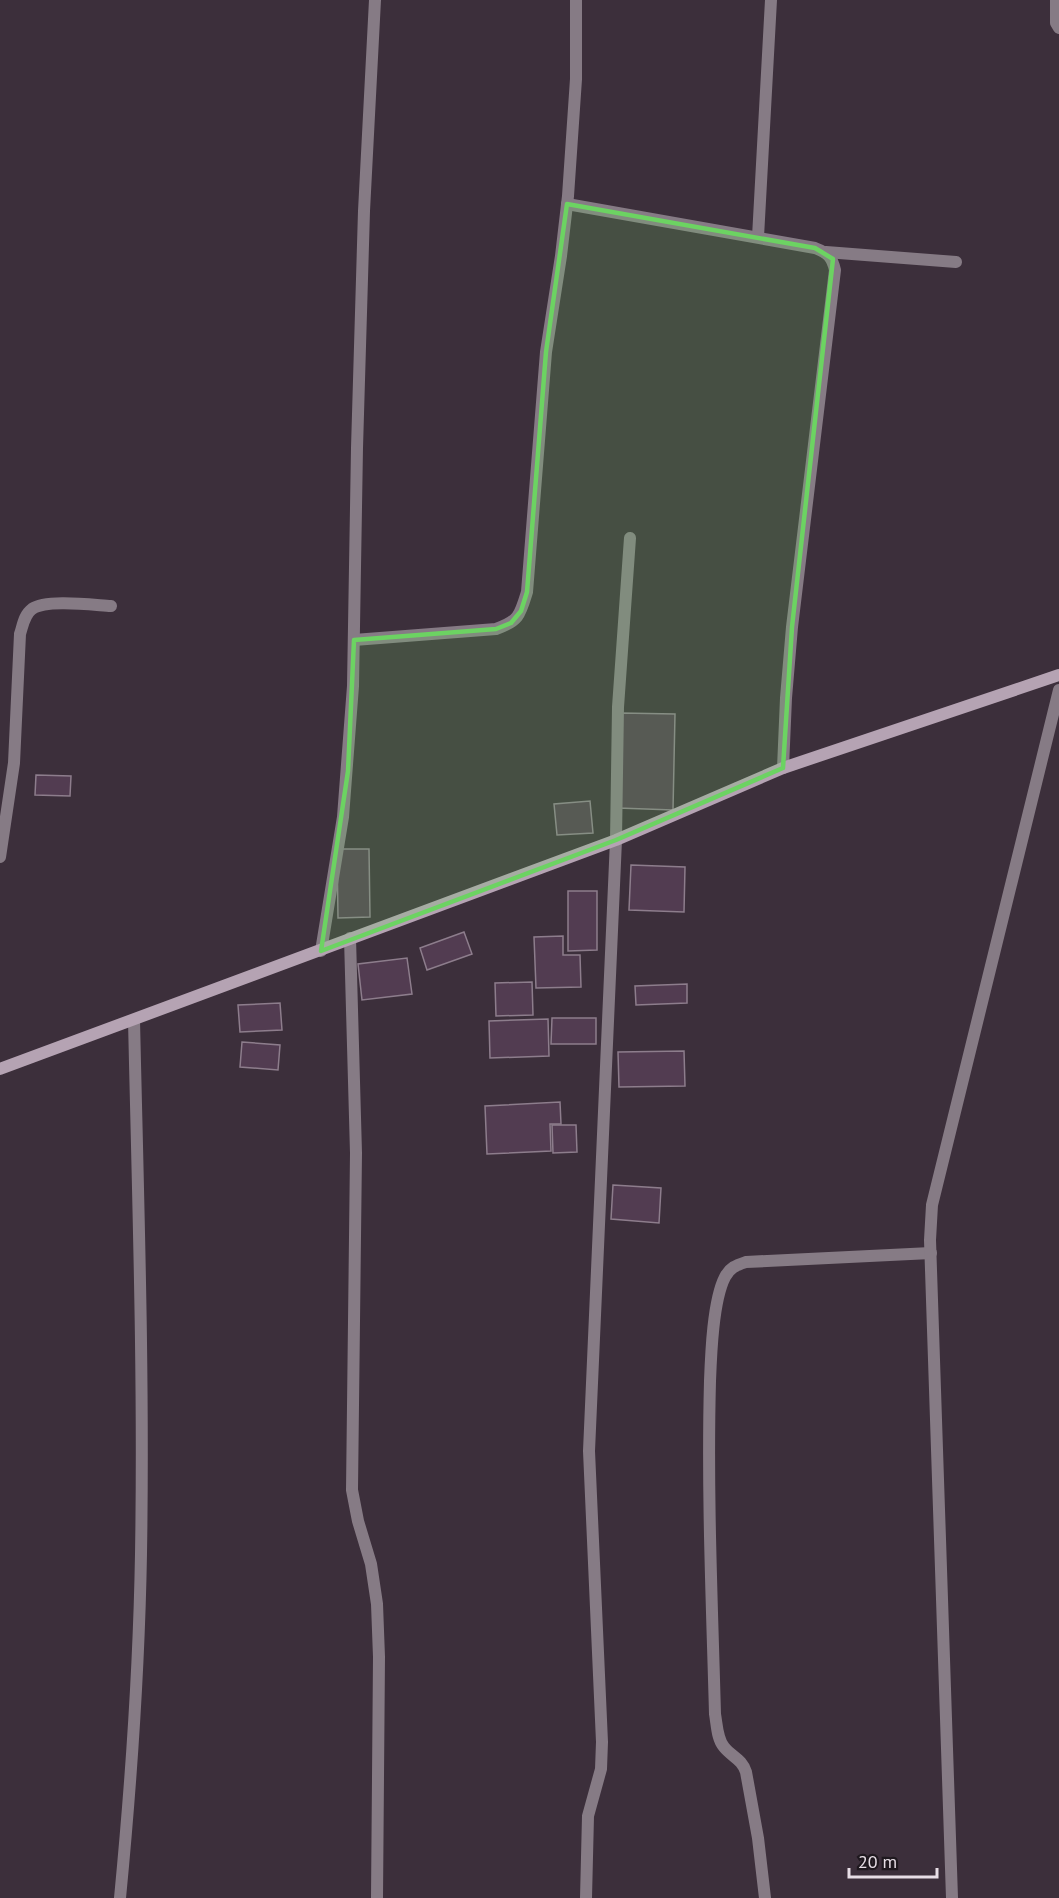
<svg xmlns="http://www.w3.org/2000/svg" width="1059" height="1898" font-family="'PT Sans',sans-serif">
<rect width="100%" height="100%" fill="#3c2f3b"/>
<g fill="#523c51" stroke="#8d7d8c" stroke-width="1.5">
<polygon points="621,713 675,714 673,810 618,808"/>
<polygon points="36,775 71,776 70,796 35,795"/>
<polygon points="590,801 593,833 557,835 554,804"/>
<polygon points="337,849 369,849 370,917 338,918"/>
<polygon points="631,865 685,867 684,912 629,910"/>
<polygon points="568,891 597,891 597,950 568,951"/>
<polygon points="464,932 472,954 427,970 420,948"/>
<polygon points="563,936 563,955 580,955 581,987 536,988 534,937"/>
<polygon points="407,958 412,994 362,1000 358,964"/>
<polygon points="532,982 533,1015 496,1016 495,983"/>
<polygon points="687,984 687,1003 636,1005 635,986"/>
<polygon points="280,1003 282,1030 240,1032 238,1005"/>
<polygon points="552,1018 596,1018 596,1044 551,1044"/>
<polygon points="548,1019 549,1056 490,1058 489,1021"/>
<polygon points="242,1042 280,1045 278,1070 240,1067"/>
<polygon points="684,1051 685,1086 619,1087 618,1052"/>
<polygon points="560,1102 561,1124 550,1124 551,1151 487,1154 485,1106"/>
<polygon points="552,1125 576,1125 577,1152 553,1153"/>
<polygon points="613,1185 661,1188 659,1223 611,1219"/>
</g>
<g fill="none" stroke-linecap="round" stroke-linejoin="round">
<g stroke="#867b85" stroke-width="12">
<polyline points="1056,0 1056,23 1059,28"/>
<path d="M567 204 815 248C828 253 832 257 835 270L792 627 786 698 783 768"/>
<polyline points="758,237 771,0"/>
<polyline points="826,252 956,262"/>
<path d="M354 640 496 629C519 621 520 615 527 592L546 352 561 256 568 196 576 79V0"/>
<path d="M0 857 14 763 20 634C23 625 24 615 32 609 46 599 93 605 111 606"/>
<polyline points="350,938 356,1153 352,1490 358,1521 371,1564 377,1604 379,1657 377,1898"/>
<polyline points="321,951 343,817 353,686 357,448 364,211 375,0"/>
<path d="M120 1898C131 1784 139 1669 141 1554 144 1376 138 1198 134 1020"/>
<polyline points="586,1898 588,1816 601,1769 602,1742 589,1451 616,840 618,707 630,538"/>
<path d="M765 1898 758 1838 746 1772C742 1759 732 1757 724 1747 717 1739 717 1725 715 1714 712 1603 707 1492 710 1381 711 1354 713 1300 725 1277 730 1267 737 1265 746 1262L931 1253"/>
<polyline points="952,1898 930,1240 932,1205 1059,690"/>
</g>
<polyline stroke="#b5a3b3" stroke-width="12" points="0,1069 616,840 783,768 1059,675"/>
</g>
<path fill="#6cd362" fill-opacity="0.2" stroke="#6cd362" stroke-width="4.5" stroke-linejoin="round" d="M567 204 815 248 833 259 792 627 783 768 616 840 321 951 348 771 354 640 496 629 511 623 521 611 527 592 546 352Z"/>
<path d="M849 1868v9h88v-9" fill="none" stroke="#e7dee6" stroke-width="3"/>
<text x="858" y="1868" font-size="18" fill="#e7dee6" stroke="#1f191f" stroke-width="4.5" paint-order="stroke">20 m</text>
</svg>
